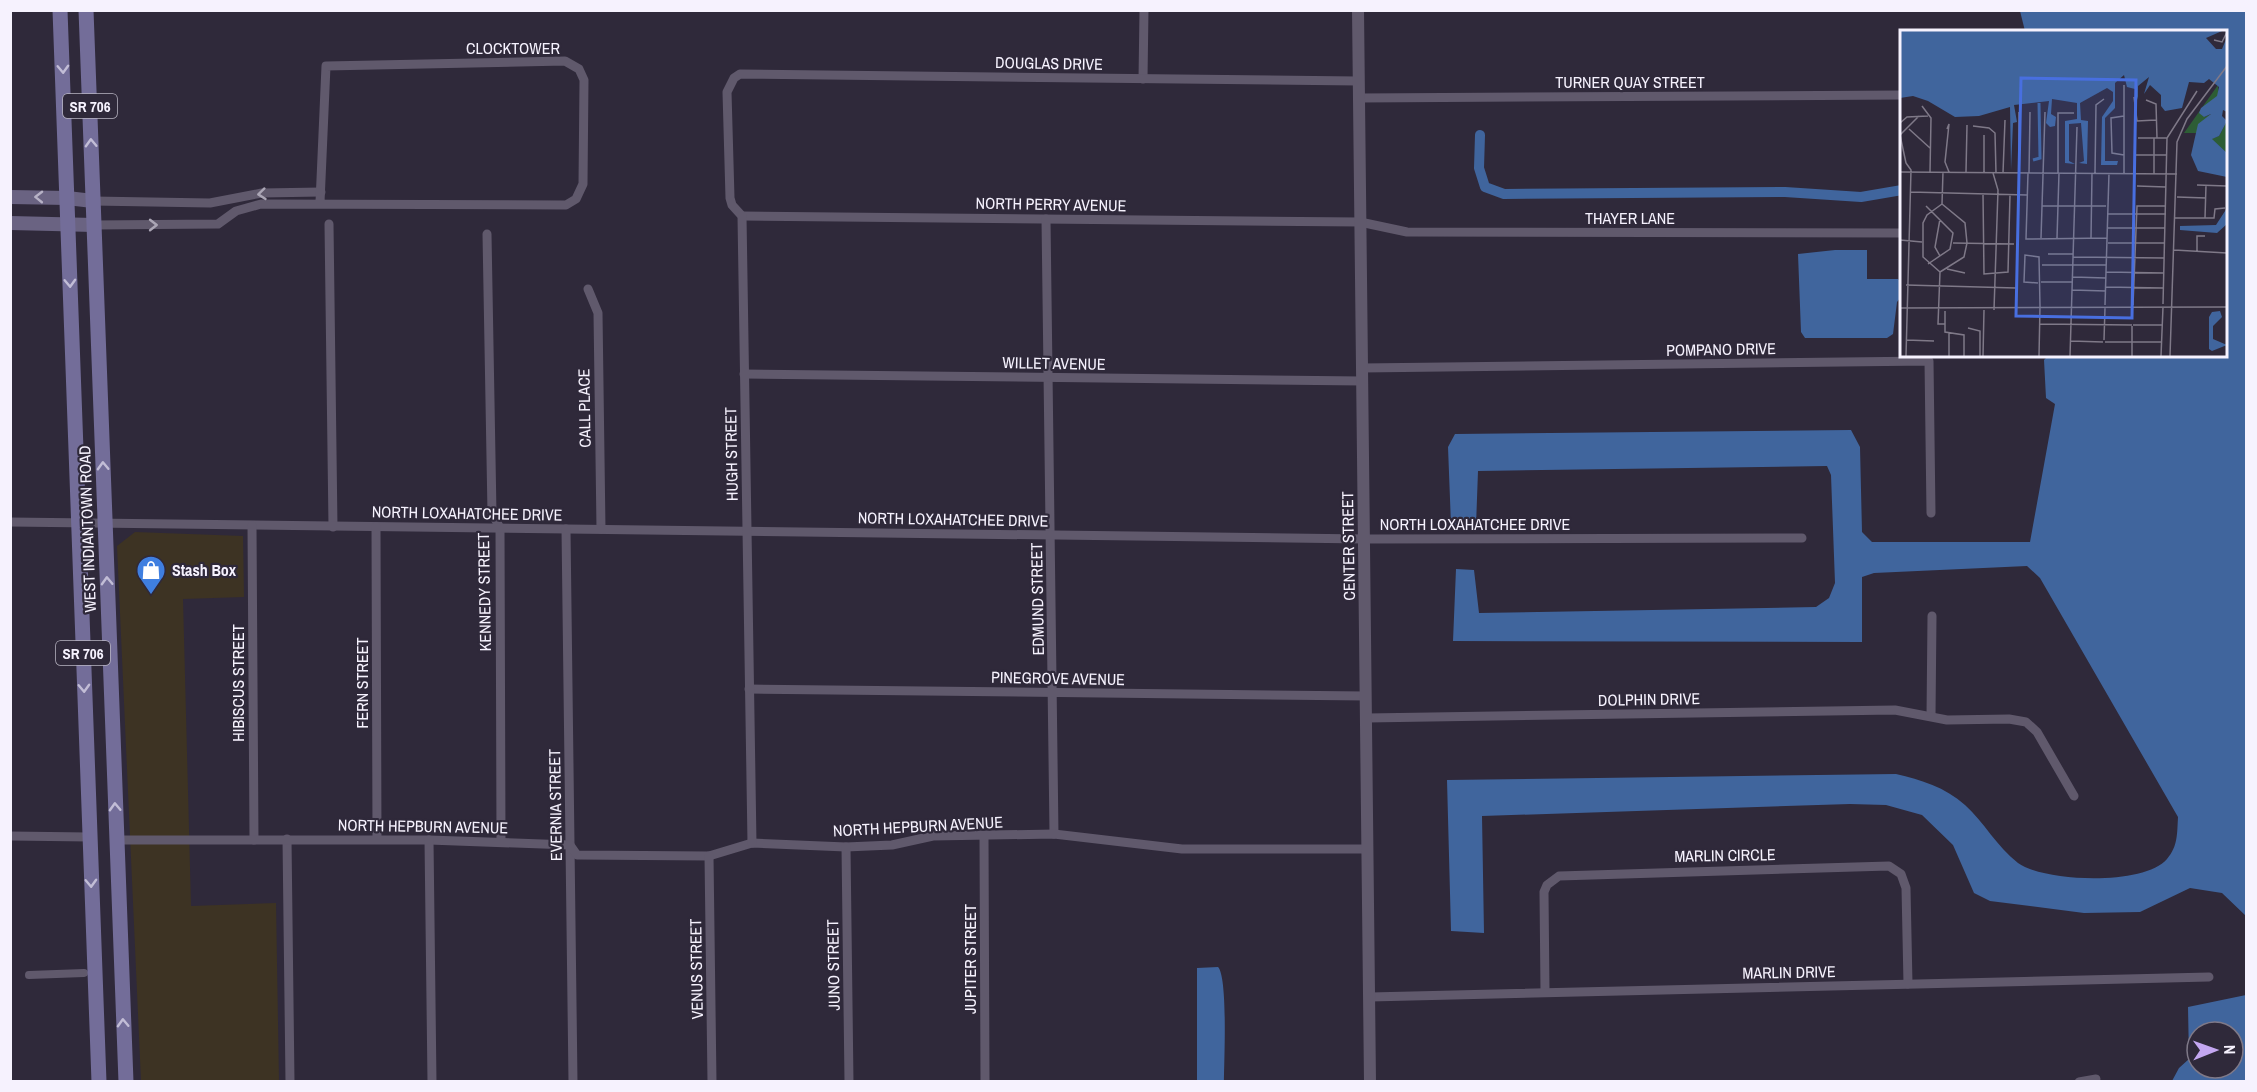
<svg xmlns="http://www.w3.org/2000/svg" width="2257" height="1092" font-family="'Archivo Narrow',sans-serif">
<rect width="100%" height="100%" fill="#2f293a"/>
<polygon fill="#3d3323" points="135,532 243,536 244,597 183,599 191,906 276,903 279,1081 141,1081 117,546"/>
<g fill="#40659d" fill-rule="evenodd">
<path d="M2020 11H2246V916L2222 893 2190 888 2140 912 2084 913 1990 901 1974 893 1953 845 1922 815 1886 805 1850 804 1482 816 1484 933 1451 931 1447 780 1896 774C1921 780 1945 787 1965 805 1984 822 1997 847 2018 863 2044 882 2144 886 2167 859 2178 846 2177 834 2178 817L2040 578 2027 566 1874 573 1862 577V642L1453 641 1456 569 1474 570 1479 613 1816 607 1829 598 1835 583 1831 475 1827 466 1478 471 1476 526 1451 525 1448 447 1455 434 1851 430 1860 447 1862 532 1872 542H2030L2055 404 2046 398 2044 360 2048 356H2226V32L2025 31Z"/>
<polygon points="1835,250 1867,250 1867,279 1898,279 1901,282 1901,297 1897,302 1893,334 1887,338 1805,338 1801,332 1798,254"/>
<path d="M1218 967C1228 977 1224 1063 1224 1081H1197V968Z"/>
<path d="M2246 995V1081H2172L2179 1068 2189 1059 2188 1007ZM2197 1032H2233V1068H2197Z"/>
</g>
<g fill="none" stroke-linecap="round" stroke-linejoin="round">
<polyline stroke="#40659d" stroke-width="10" points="1480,135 1479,168 1485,187 1504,194 1785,192 1861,197 1902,190"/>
<polyline stroke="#60596c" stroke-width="8" points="29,975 84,973"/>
<g stroke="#60596c" stroke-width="9">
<polyline points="1143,79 1144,10"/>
<polyline points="1359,98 1902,95"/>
<polyline points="93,201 210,203 262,193 321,192"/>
<polyline points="742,216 1360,222 1407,232 1902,233"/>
<polyline points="1046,219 1054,834"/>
<polyline points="329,224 333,527"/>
<polyline points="94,225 218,224 236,211 261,204 566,205 576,199 583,184 584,80 579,69 565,61 326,66 320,202"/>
<polyline points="487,234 492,513 500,528 501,842"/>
<polyline points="588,289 598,313 601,529"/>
<polyline points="1362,368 1929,361 1931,513"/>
<polyline points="744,374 1362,381"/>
<polyline points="10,522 1365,539 1802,538"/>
<polyline points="252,526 254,840"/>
<polyline points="376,527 377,839"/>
<polyline points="566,529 573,1082"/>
<polyline points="749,689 1366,696"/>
<polyline points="1931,716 1932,616"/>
<polyline points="1367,718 1895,710 1947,720 2009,719 2026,722 2037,732 2074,796"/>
<polyline points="10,836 89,837"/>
<polyline points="984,836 985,1082"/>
<polyline points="287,839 290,1082"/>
<polyline points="116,840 429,840 570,845 577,855 709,856 752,843 846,847 892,845 933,836 1054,834 1182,849 1368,849"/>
<polyline points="429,840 432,1082"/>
<polyline points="752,843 742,216 732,205 730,198 727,92 734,78 740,74 1358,81"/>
<polyline points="846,847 849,1082"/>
<polyline points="709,856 712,1082"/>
<polyline points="1545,992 1544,892 1547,885 1559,876 1889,866 1901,874 1906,888 1908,984"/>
<polyline points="1370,997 2209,977"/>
<polyline points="2079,1082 2096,1079"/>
</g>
<polyline stroke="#60596c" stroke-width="12" points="1358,10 1370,1082"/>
<g stroke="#6a6382" stroke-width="14">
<polyline points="10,197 67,198 93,201"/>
<polyline points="10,223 94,225"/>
</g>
<g stroke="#736d99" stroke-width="15">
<polyline points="60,10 99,1082"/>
<polyline points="86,10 126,1082"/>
</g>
</g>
<defs><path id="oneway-chevron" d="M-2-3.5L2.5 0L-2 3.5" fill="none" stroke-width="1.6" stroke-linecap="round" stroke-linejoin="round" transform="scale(1.5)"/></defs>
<g stroke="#c2bdd6">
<use href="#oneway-chevron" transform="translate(63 69) rotate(88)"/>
<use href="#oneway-chevron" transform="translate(91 143) rotate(-92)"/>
<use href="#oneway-chevron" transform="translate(70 283) rotate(88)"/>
<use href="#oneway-chevron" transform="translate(103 466) rotate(-92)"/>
<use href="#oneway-chevron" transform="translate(107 581) rotate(-92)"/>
<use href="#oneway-chevron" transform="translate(84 688) rotate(88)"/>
<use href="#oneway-chevron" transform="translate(115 807) rotate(-92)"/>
<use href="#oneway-chevron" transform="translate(91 883) rotate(88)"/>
<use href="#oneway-chevron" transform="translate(123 1023) rotate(-92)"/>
</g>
<g stroke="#aba6b5">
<use href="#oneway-chevron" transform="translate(262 194) rotate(174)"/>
<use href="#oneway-chevron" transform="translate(153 225)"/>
</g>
<use stroke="#b7b2c6" href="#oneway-chevron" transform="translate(39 197) rotate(-179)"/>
<defs>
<g id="shop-pin" transform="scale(1.5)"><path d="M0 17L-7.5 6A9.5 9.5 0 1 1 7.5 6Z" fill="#3f7fe0" stroke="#2f293a"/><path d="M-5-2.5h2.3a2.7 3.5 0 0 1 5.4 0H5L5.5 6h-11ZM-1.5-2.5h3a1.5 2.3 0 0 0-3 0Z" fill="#fff"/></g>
</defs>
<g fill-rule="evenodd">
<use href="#shop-pin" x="151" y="570"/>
</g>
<g text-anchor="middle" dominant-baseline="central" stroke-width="4.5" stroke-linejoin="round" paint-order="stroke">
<g fill="#2f293a" stroke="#bab6c3" stroke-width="1.5">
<rect x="63" y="94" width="54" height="24" rx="4.5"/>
<rect x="56" y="641" width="54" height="24" rx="4.5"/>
</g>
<g font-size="15" font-weight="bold" fill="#f6f2fe">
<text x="90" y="106">SR 706</text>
<text x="83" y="653">SR 706</text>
</g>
<g font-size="16" fill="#f6f2fe" stroke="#2f293a">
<text x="513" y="48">CLOCKTOWER</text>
<text transform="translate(1049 63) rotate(1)">DOUGLAS DRIVE</text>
<text x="1630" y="82">TURNER QUAY STREET</text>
<text transform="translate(1051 204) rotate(1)">NORTH PERRY AVENUE</text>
<text x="1630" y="218">THAYER LANE</text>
<text transform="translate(1721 349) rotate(-1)">POMPANO DRIVE</text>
<text transform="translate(1054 363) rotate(1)">WILLET AVENUE</text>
<text transform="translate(584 408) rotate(-91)">CALL PLACE</text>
<text transform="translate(731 454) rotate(-91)">HUGH STREET</text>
<text transform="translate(467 513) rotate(1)">NORTH LOXAHATCHEE DRIVE</text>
<text transform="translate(953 519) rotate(1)">NORTH LOXAHATCHEE DRIVE</text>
<text x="1475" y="524">NORTH LOXAHATCHEE DRIVE</text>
<text transform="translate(87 529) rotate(-92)">WEST INDIANTOWN ROAD</text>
<text transform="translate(1348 546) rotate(-91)">CENTER STREET</text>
<text transform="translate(484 592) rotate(-91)">KENNEDY STREET</text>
<text transform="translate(1037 599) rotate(-91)">EDMUND STREET</text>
<text transform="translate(1058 678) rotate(1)">PINEGROVE AVENUE</text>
<text transform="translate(238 683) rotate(-90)">HIBISCUS STREET</text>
<text transform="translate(362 683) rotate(-90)">FERN STREET</text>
<text transform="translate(1649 699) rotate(-1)">DOLPHIN DRIVE</text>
<text transform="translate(555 805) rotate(-91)">EVERNIA STREET</text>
<text transform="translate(423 826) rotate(1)">NORTH HEPBURN AVENUE</text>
<text transform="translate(918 826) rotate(-3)">NORTH HEPBURN AVENUE</text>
<text transform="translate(1725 855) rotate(-1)">MARLIN CIRCLE</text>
<text transform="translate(970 959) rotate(-90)">JUPITER STREET</text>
<text transform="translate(833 965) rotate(-91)">JUNO STREET</text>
<text transform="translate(696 969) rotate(-91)">VENUS STREET</text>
<text transform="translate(1789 972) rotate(-1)">MARLIN DRIVE</text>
</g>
<g font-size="16" font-weight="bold" fill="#f6f2fe" stroke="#2f293a" text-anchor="start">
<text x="172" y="570">Stash Box</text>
</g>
</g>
<g transform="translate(1900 30)">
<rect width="327" height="327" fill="#2f293a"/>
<path d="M327 91V123L311 109 319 106Z" fill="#2d5d35"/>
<path d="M318 55V66L304 87 312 84 296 103H284Z" fill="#2d5d35"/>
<path d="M0 1H322L306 8 316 19H322L327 7V82L323 80 322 86 327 91 319 106 312 109 327 123V147L298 141 291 125 298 94 311 84 304 87 299 83 301 78 317 66 319 57 309 49 304 53 289 52 282 78 265 81 261 76V65L250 55 244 64 249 47 238 56V70L235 59 227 57 224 45 215 53V78L205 88V131H218L217 135H201L202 87 213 71V62L207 58 180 73 181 90 188 91 187 134 179 133 184 131 181 93 169 94V131L175 134 165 133V91L177 89V73L152 69 151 84 156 87 155 96 150 97 146 93 149 71 114 75 117 92 113 93 111 140 110 77 79 86 55 87 28 71 13 66 0 68ZM327 178V194L317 203 280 200V196L316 195ZM320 281 322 287 313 296V309L327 315 312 321 309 319V287L312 282Z" fill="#40659d"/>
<path fill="none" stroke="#40659d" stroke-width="3" d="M133 130 140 128 139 73"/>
<path fill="none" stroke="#7f7988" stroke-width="1.5" d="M314 10 322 12 327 2M224 55V143M234 67 237 91 256 90M246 70 256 74 257 108M22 76 31 88 30 142M224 86 211 88 212 123 224 125M0 93 7 87 28 86M73 96 89 98 95 103 96 143M9 99 30 118M47 99 49 94 45 132 49 142M238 108H267M236 125H267M6 133 0 105 19 86M0 142 277 144M66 142 67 95M84 143V105M93 143 98 160 94 280M103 143 105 90M119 143V82M128 143 126 209 207 208M129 143 130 82M158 143V83H174M195 143 196 75 204 69M254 144V108M297 155 327 156M237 156 266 157M10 162 127 165M0 163V184M83 164 84 244 108 242 110 165M277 167 306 168M42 174 43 142M26 176 53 203 50 219 28 234M142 176H206M207 184H266M274 188H314L315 179 325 178M305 188 306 155M40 189 35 217 40 226M207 198H265M141 208 145 82M157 208 159 143M191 208 192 143M0 210 22 212M53 213 114 214M208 213H265M274 220 327 223M297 222V206H305M148 224H173M173 227 264 228M142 235H206M47 239 65 243M40 242 64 227 67 213 65 193 42 174M40 242 23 227V193L27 185 42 174M40 242 38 294H45M206 242 264 243M173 247 206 248M141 252H173M138 253 124 252 125 225 139 227 140 276M6 255 116 258M205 257 263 258M172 260 206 261M263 274 267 108 297 61M205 275 209 143M233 275 237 176H266M0 278 327 277M45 281V302L64 305V326M140 294 232 295M233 295H263M68 298 80 301V326M6 310 34 311M204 310 205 278M171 311 203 312M205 312H262M6 326 11 140 6 133M49 326V303M83 326 84 280M139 326 140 276M170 326 177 97M232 326V296M261 326 263 277M270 326 277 112 287 89 327 36"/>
<path fill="#486fe0" fill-opacity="0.15" stroke="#486fe0" stroke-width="3" d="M121 48 236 50 232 288 116 286Z"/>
<rect width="327" height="327" fill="none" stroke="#f6f2fe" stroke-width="3"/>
</g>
<rect width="2257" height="1092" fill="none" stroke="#f6f2fe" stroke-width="24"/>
<g transform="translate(2215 1050) rotate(89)"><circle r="28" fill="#2f293a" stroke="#7f7988" stroke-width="1.5"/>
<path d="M0-4.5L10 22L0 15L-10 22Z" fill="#c4a7f1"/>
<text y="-9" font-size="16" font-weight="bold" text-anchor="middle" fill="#f6f2fe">N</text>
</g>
</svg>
